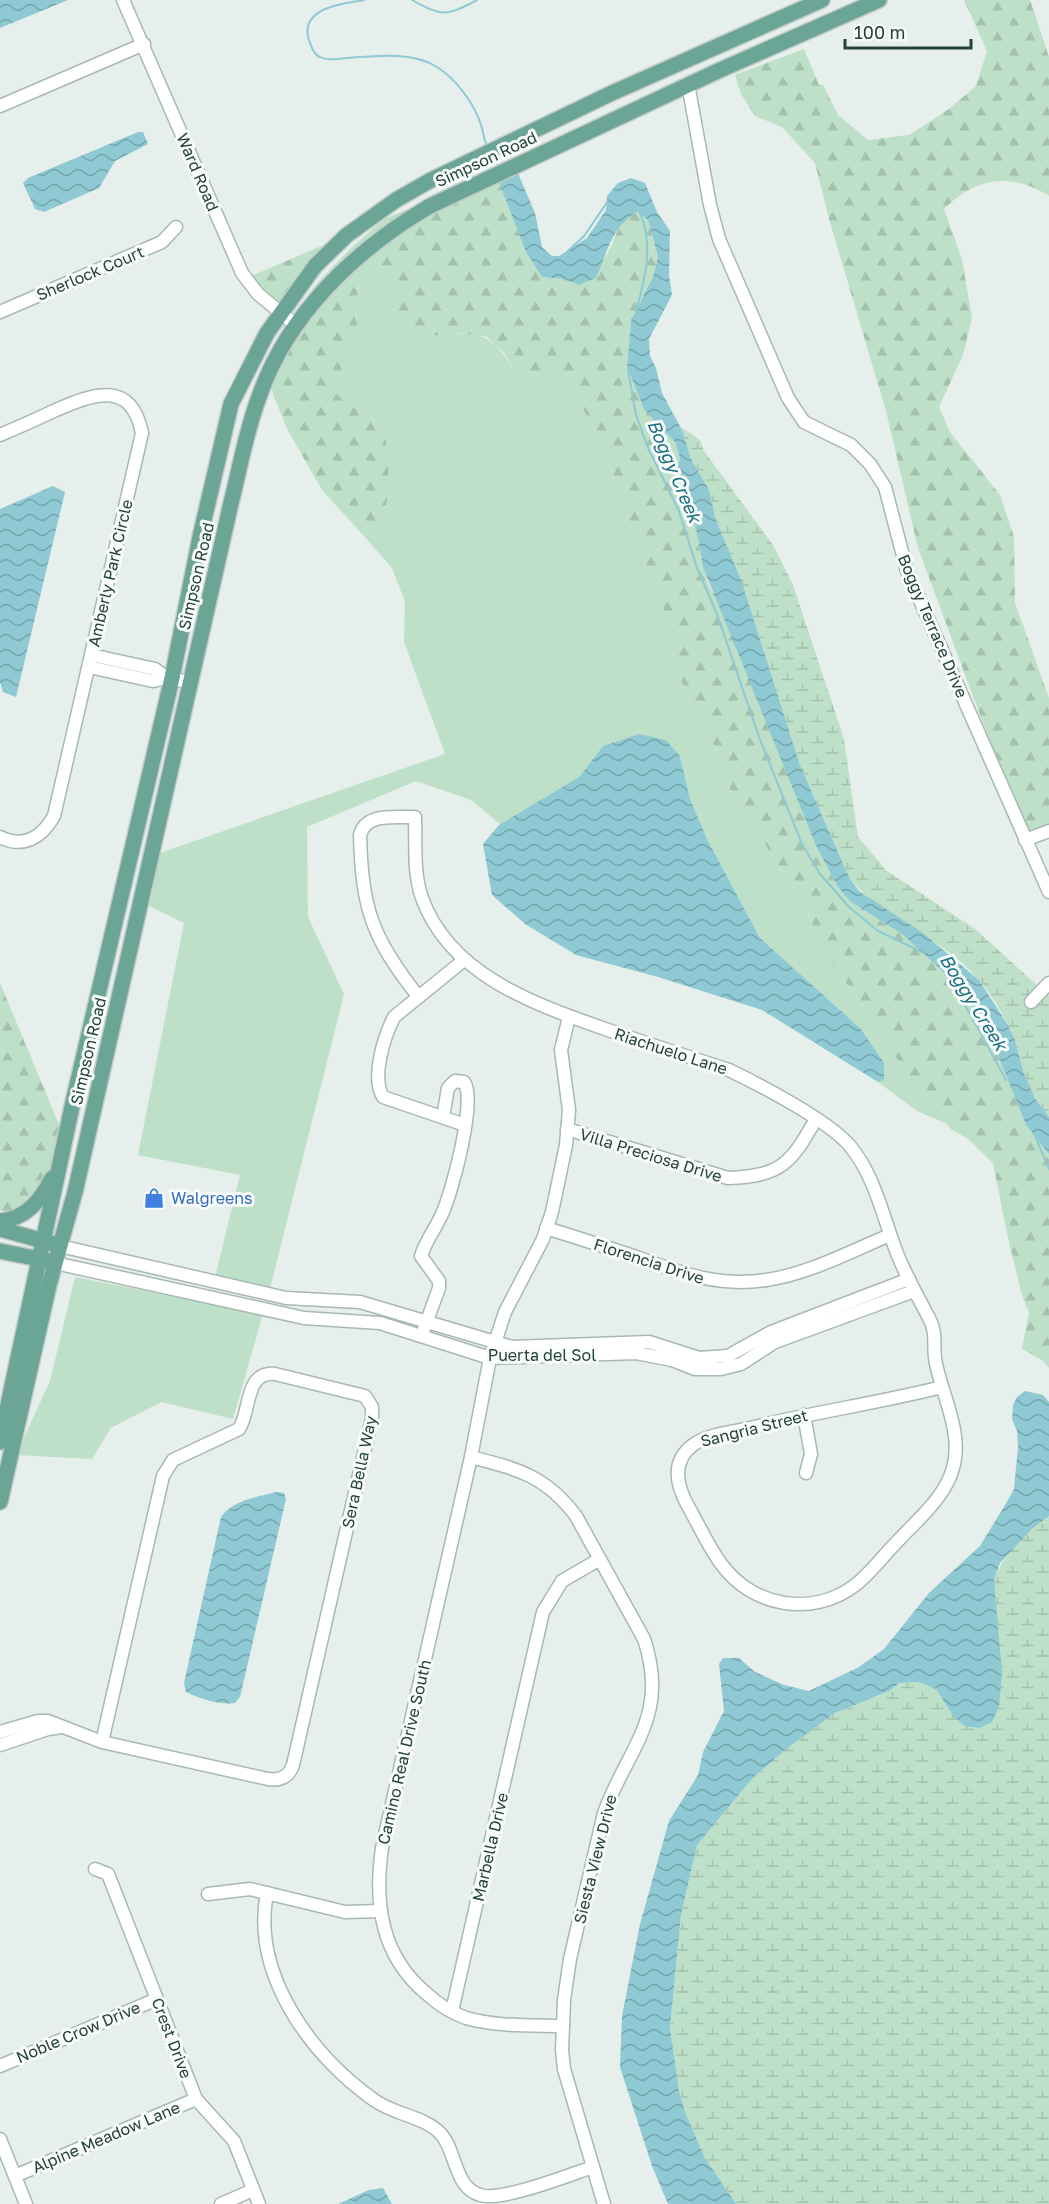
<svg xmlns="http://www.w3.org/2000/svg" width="1049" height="2204" font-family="'Golos Text',sans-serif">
<defs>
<pattern id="forest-firs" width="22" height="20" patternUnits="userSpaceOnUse" patternTransform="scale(1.5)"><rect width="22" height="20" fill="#bfe0c8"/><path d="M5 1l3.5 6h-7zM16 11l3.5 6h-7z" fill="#a4c1ad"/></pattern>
<pattern id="wetland-marsh" width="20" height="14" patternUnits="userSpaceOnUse" patternTransform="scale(1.5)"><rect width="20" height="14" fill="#bfe0c8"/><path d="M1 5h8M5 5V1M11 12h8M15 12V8" fill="none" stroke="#a4c1ad"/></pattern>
<pattern id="water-waves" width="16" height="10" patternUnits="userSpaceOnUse" patternTransform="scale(1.5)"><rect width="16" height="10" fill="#8ec9d4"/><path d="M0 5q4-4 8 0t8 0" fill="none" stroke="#74a5ad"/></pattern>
</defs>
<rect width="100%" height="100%" fill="#e6efeb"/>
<g fill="#bfe0c8">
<path d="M394 266 390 289 427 336C478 331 490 329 517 375L541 379 562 376 587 416 608 459 627 517 669 623 676 668 694 710 717 750 731 792 802 901 825 952 890 1047 918 1094 947 1124 917 1111 878 1082 884 1079 860 1028 760 938 708 841 690 799 680 756 603 746 579 777 501 825 471 800 416 781 307 827 308 917 344 994 270 1289 215 1277 240 1175 138 1155 184 923 147 905 160 853 445 754 404 642 405 602 392 568 363 535C368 529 379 522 383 515 392 497 388 443 383 423L354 408 333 392 342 366 358 341 356 310 359 282 378 267Z"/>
<polygon points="75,1277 263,1314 233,1419 161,1402 111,1428 92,1459 16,1455 50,1381"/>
</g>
<g fill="url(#forest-firs)">
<path d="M964 0H1030L1049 57V196C1010 172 976 177 944 209L962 259 972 318 963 355 939 407 950 432 1000 495 1014 537 1015 603 1049 698V826L1028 834 1003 777 918 548 886 411 829 219 815 163 782 127 755 116 741 94 735 75 804 49 819 85H823L838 115 868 140 909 135 949 109 976 86 987 51Z"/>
<path d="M495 172 543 277 564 279 579 285C587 276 598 267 605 257 619 237 612 225 638 212L648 220 658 257 653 277 631 320 627 367 645 411 675 442 680 458 677 469 697 533 700 552 709 585 726 618 817 848 838 887 851 902 902 934 953 981 979 1015 995 1048 1026 1125 1049 1154V1368L1042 1360 1022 1349 1029 1312 1022 1296 1007 1234 993 1163 967 1138 952 1130 918 1094 890 1047 825 952 802 901 731 792 717 750 694 710 676 668 669 623 627 517 608 459 587 416 562 376 542 379 517 375 504 353 487 337 462 333 427 336 396 318 390 289 393 266 378 267 359 282 356 310 358 341 342 366 334 392 354 408 383 423C388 443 392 497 383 515 379 522 368 529 363 535L322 490 287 429 267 378 291 318 318 282 353 246 384 219Z"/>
<polygon points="354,232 284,311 251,276"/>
<polygon points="0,983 63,1134 56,1166 34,1199 12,1214 0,1210"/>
</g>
<g fill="url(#wetland-marsh)">
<path d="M681 427 700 440 704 451 773 545 793 585 844 739 858 837 887 871 975 929 1039 987 1025 1002 1031 1009 1046 993 1049 996V1117C1038 1103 1028 1086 1022 1069 1019 1059 1018 1047 1014 1038 1006 1018 992 995 978 979 944 938 878 916 849 877L800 765 748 603 716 520 709 490 691 459Z"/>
<path d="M1049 1516V2204H736L705 2158 685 2112 679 2091 670 2028 681 1915 697 1845 752 1779 785 1750 835 1713 889 1691 901 1683 919 1682 937 1689 994 1580C1003 1554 1027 1532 1049 1516Z"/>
</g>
<g fill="url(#water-waves)">
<polygon points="0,0 68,0 0,28"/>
<polygon points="138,132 143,132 148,144 115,161 99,188 44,212 35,209 23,183 28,178"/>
<path d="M514 164 535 213 542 247 552 256H559L587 238 606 210 607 196 618 183 631 178 645 183 657 212 670 231 669 275 672 295 649 339 650 356 656 368 662 393 682 430 691 459 709 490 716 520 741 580 800 765 849 877 859 891 923 933 979 980 1008 1025 1015 1040 1023 1071 1035 1098 1049 1117V1154L1026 1125 995 1048 979 1015 953 981 902 934 851 902 838 887 817 848 703 567 697 533 677 469 680 458 675 442 645 411 627 367 631 320 653 277 658 257 648 220 638 212C612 225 607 253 596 278L579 285 564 279 542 277 526 252 495 172Z"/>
<polygon points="53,486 65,492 16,697 3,692 0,682 0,509"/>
<polygon points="639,734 666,740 680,756 690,799 708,841 760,938 860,1028 884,1063 884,1080 878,1082 762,1010 658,977 576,955 525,924 492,895 483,844 499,825 579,777 603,746"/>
<polygon points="1025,1391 1043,1395 1049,1402 1049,1516 1032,1529 1000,1563 994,1580 1002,1673 999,1707 992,1722 980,1728 965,1726 954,1717 936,1689 919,1682 900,1683 889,1691 835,1713 785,1750 752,1779 697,1845 681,1915 670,2028 679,2091 685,2112 705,2158 736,2204 668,2204 652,2166 620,2067 622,2016 640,1924 669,1821 698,1775 703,1752 724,1711 719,1664 723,1658 739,1658 755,1672 784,1685 809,1691 859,1667 884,1649 929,1593 980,1546 1008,1500 1014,1489 1018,1447 1017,1431 1012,1419 1013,1405 1017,1397"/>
<path d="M276 1492 284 1493 286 1499 240 1697 235 1703C220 1705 200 1699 186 1692L184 1683 221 1517C232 1500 258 1497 276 1492Z"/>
<polygon points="383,2188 392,2204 338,2204 369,2190"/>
</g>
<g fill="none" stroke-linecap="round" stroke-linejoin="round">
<g stroke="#8ec9d4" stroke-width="2">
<path d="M364 0C342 4 296 8 310 43 312 48 314 55 320 57 327 61 339 59 347 58 375 56 412 51 437 67 456 79 474 103 481 125 484 132 483 139 487 146"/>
<path d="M412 0C442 17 447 16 477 0"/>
<polyline points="493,156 499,167"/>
<polyline points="567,252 584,236 608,201"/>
<path d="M636 311C645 280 654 244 640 213"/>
<polyline points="628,370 636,415 648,448 679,511 697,568 717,614 759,737 802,844 820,874 850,908 878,931 924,953"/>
<path d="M945 973C968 1007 986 1044 1006 1080"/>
<polyline points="1034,1133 1049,1169"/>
</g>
<g stroke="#a8b8b2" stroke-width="15">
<g id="minor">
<polyline points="123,0 242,273 258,294 297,326"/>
<polyline points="688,84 710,205 719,239 788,398 804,422 851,445 870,464 885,487 907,571 1049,892"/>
<polyline points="0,106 144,44"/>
<polyline points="0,312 162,242 176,227"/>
<path d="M0 435C19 427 37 419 56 410 93 394 131 379 142 433L54 816C42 837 24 849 0 837"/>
<polyline points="91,655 155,669 167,678"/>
<polyline points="89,667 153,681 167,678 190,682"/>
<polyline points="1025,840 1049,831"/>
<path d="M464 960 394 1017C384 1037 371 1077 383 1097L465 1125"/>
<path d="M418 996C372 938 362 909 360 835 366 812 395 818 415 817 416 843 413 873 422 898 450 976 537 1005 608 1030 648 1044 689 1057 729 1070 760 1085 828 1120 850 1146 874 1175 882 1213 895 1248 904 1273 917 1295 929 1318 938 1334 932 1347 936 1364 943 1397 963 1434 953 1468 945 1498 916 1521 896 1543 882 1557 870 1574 854 1586 812 1617 753 1607 722 1565 709 1548 700 1527 689 1508 677 1487 670 1462 693 1445 708 1434 732 1432 750 1428 814 1412 879 1403 942 1387"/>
<polyline points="1031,1002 1049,983"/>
<path d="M567 1129 728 1178C782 1176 791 1163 816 1119"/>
<path d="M546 1228C578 1238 610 1248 642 1259 683 1274 721 1287 766 1280 809 1274 851 1251 890 1235"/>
<polyline points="60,1246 286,1298 360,1302 512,1347 649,1342 699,1358 728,1356 771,1332 909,1279"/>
<polyline points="55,1263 304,1318 380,1323 490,1358 636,1353 672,1360 695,1369 721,1369 741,1364 775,1342 914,1291"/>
<path d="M424 1329 439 1288V1281L421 1256C426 1240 436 1228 442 1214 452 1193 477 1099 464 1082L455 1081 448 1088 443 1117"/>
<polyline points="804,1415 811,1454 806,1473"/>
<path d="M471 1457C518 1469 546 1476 576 1516L644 1639C670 1717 628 1747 604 1813L570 1959 564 2000 562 2050 564 2069 604 2204"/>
<path d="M0 1732 38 1721H48L102 1742 268 1779C280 1781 289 1777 293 1765L372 1418V1407L365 1396 275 1374C244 1371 251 1412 239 1429L173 1460 163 1476 102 1742"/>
<polyline points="0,1745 48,1729 62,1727"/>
<polyline points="95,1869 108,1874 196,2099 234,2141 259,2204"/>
<path d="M267 1893C251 1974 311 2056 374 2100 393 2114 422 2116 439 2132 457 2149 453 2187 480 2195 501 2202 569 2175 593 2167"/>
<polyline points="208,1894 250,1889 345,1912 379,1911"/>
<polyline points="452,2011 543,1612 562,1581 600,1559"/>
<path d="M563 2026C531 2025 498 2027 466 2018 452 2013 438 2004 427 1994 381 1956 374 1904 382 1848L471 1457 490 1358 505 1312 543 1239 552 1212 566 1145 569 1110 561 1050 569 1017"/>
<polyline points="0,2066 157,1999"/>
<polyline points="0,2139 26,2204"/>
<polyline points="15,2176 196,2099"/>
<polyline points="221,2204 253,2190"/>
</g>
</g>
<g stroke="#c2cac8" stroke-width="18">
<g id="major">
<path d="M0 1221C26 1219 41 1200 52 1178"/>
<polyline points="0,1229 51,1243"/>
<polyline points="0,1251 49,1261"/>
<polyline points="0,1442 73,1102 172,678 200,537 231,404 267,333 315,266 347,235 396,200 431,180 612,93 822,0"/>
<path d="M0 1502 49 1285 75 1192 231 503C240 468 246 431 259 397 287 315 356 249 430 206L720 70 879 0"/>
</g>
</g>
<use href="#minor" stroke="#fff" stroke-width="12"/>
<use href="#major" stroke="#6aa596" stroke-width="15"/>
</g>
<defs>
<g id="shop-bare" transform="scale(1.62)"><path d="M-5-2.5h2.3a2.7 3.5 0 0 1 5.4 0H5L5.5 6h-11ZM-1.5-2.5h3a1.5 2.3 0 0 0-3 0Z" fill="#3f7fe0" stroke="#f7fbf9" stroke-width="2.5" paint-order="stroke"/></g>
</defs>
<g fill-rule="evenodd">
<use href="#shop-bare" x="154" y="1198"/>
</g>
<g text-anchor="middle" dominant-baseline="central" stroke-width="6" stroke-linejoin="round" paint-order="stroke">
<g font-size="16" fill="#24423a" stroke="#f7fbf9">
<text transform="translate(486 159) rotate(-25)">Simpson Road</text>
<text transform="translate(198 172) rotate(67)">Ward Road</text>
<text transform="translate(90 273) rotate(-23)">Sherlock Court</text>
<text transform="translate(110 573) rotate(-77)">Amberly Park Circle</text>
<text transform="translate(196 576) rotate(-77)">Simpson Road</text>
<text transform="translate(933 626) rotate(67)">Boggy Terrace Drive</text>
<text transform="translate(88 1051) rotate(-77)">Simpson Road</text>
<text transform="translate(671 1051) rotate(18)">Riachuelo Lane</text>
<text transform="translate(651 1155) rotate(17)">Villa Preciosa Drive</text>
<text transform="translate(649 1261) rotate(18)">Florencia Drive</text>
<text x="542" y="1355">Puerta del Sol</text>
<text transform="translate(754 1428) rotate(-14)">Sangria Street</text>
<text transform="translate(359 1472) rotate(-78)">Sera Bella Way</text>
<text transform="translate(404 1752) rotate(-77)">Camino Real Drive South</text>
<text transform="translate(490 1847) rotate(-77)">Marbella Drive</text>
<text transform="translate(595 1859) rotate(-76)">Siesta View Drive</text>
<text transform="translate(78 2032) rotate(-23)">Noble Crow Drive</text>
<text transform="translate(172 2038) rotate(69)">Crest Drive</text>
<text transform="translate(106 2137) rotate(-23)">Alpine Meadow Lane</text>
</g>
<g font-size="16" fill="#366cbe" stroke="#f7fbf9" text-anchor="start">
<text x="171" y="1198">Walgreens</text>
</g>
<g font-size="18" font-style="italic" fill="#1c6f80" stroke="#f7fbf9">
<text transform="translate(675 471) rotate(67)">Boggy Creek</text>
<text transform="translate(974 1002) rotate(58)">Boggy Creek</text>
</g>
</g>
<path d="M845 39v9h126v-9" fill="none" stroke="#24423a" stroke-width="3"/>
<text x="854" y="39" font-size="18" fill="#24423a" stroke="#f7fbf9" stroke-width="4.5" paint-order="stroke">100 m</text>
</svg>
